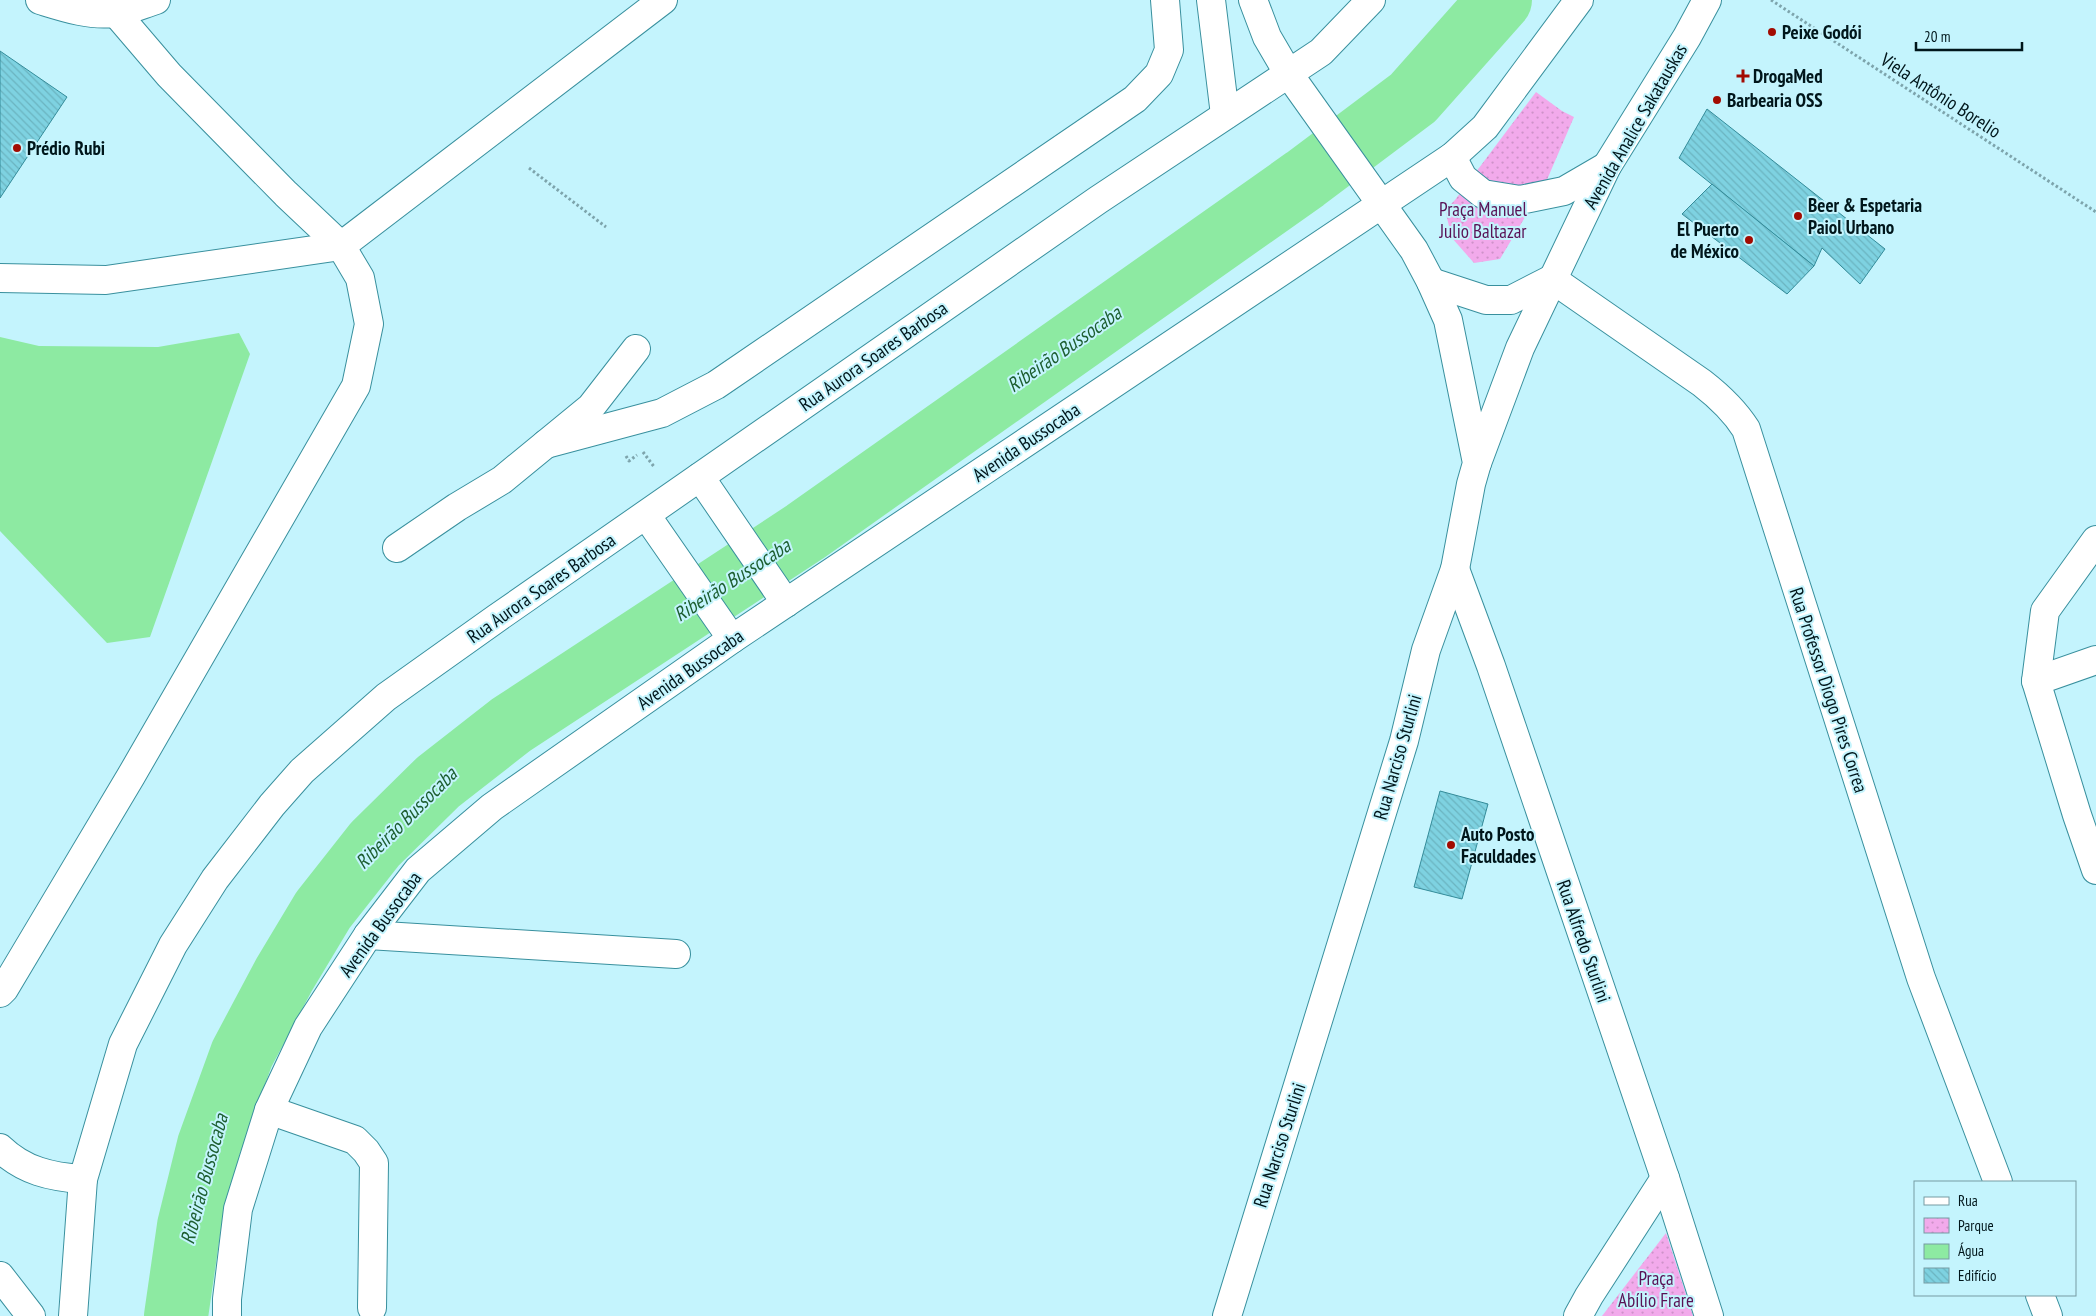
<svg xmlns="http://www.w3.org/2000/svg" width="2096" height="1316" font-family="'PT Sans Narrow',sans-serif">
<defs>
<pattern id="park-dots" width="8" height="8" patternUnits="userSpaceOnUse" patternTransform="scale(1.25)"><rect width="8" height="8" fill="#f2aaeb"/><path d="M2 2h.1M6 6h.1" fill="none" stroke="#ce92c9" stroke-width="1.8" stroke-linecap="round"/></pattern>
<pattern id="building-back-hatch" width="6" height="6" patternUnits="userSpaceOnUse" patternTransform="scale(1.25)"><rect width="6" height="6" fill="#7ed2e1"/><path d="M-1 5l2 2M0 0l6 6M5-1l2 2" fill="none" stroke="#6bb4c0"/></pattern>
</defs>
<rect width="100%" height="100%" fill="#c4f4fd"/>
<g fill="url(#park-dots)">
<polygon points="1536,92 1562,111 1574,117 1546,182 1500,259 1474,263 1452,238 1445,210 1455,200"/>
<polygon points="1666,1233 1693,1316 1602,1316"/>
</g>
<polygon fill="#8deaa2" points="239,333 250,354 150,637 107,643 0,531 0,337 39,346 158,347"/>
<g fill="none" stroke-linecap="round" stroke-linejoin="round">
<polyline stroke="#8deaa2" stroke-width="64" points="176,1316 189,1226 209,1145 242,1054 284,975 323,910 375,844 438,782 511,725 805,532 1305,179 1413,98 1500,0"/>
</g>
<g fill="url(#building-back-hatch)" stroke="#348c9a">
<polygon points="0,51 67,97 0,198"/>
<polygon points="1707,109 1885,249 1860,284 1822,248 1814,266 1679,158"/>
<polygon points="1712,184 1814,266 1787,294 1682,214"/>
<polygon points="1440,791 1488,804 1462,899 1414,887"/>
</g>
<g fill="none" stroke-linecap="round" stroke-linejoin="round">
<g stroke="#39909e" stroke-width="30">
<g id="minor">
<path d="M40 0C63 7 89 16 114 13 128 11 143 4 156 0"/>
<polyline points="0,278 106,280 341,246 663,0"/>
<path d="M1552 279 1702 383C1720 397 1734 410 1746 429L1921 978 1998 1182"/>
<polyline points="1431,282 1486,300 1511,300 1552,279"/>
<polyline points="546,444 662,413 716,385 1135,99 1159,74 1169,50 1165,0"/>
<polyline points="1477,463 1520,348 1607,166 1687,37 1707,0"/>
<polyline points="2096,540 2045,611 2036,681 2077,815 2096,870"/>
<polyline points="397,548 457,507 502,480 591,407 636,349"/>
<polyline points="1455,569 1491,666 1665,1178 1709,1316"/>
<polyline points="2036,681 2096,660"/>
<polyline points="368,935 676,954"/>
<polyline points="0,993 4,989 131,776 356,386 369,324 360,278 341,246 286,194 169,75 116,13"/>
<polyline points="269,1110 355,1140 366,1151 374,1163 372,1308"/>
<path d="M0 1148C24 1171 51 1177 83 1179"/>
<polyline points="0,1276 31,1316"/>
<polyline points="2040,1295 2048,1316"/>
<polyline points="1578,1316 1589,1296 1665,1178"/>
</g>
</g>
<g stroke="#39909e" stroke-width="30">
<g id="major">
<polyline points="1211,0 1225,115"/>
<polyline points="1452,157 1463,178 1483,194 1520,200 1564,191 1607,166"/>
<polyline points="700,477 786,603"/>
<polyline points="646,515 732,639"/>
<polyline points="73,1316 83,1179 123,1044 173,945 215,879 272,805 302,771 386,697 497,618 1098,200 1321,52 1371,0"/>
<polyline points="227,1316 227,1299 238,1209 269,1110 308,1027 368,935 418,870 492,807 732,639 1452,157 1485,127 1579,0"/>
<polyline points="1227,1316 1404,741 1426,650 1455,569 1471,484 1477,463 1448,320 1431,282 1414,250 1288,73 1267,37 1253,0"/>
</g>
</g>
<g stroke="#7da4ac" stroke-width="3" stroke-dasharray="2.5 2.5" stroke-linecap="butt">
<polyline points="1771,0 2096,212"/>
<polyline points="529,168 606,227"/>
<polyline points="643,452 655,468"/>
<polyline points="626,456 629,461 637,455"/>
</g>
<use href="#minor" stroke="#fff" stroke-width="28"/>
<use href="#major" stroke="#fff" stroke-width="28"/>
</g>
<g fill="#a20b02" stroke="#c4f4fd" stroke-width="2">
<circle cx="1772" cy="32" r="5"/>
<path d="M1740.5 68.5h5v5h5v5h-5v5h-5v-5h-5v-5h5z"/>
<circle cx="1717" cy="100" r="5"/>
<circle cx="17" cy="148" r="5"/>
<circle cx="1798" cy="216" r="5"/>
<circle cx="1749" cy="240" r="5"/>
<circle cx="1451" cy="845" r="5"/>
</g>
<g text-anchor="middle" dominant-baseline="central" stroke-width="4" stroke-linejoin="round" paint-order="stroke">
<g font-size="19" font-weight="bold" fill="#00161b" stroke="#c4f4fd" text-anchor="start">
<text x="1782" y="32">Peixe Godói</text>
<text x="1753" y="76">DrogaMed</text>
<text x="1727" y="100">Barbearia OSS</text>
<text x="27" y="148">Prédio Rubi</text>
<text x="1808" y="205">Beer &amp; Espetaria<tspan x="1808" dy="22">Paiol Urbano</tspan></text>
<text x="1739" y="229" text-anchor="end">El Puerto<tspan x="1739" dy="22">de México</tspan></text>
<text x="1461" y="834">Auto Posto<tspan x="1461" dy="22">Faculdades</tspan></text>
</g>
<g font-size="19" fill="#00161b" stroke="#c4f4fd">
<text transform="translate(1941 95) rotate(33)">Viela Antônio Borelio</text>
<text transform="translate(1635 126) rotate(-60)">Avenida Analice Sakatauskas</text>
<text transform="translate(873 356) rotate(-35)">Rua Aurora Soares Barbosa</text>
<text transform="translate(1026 442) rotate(-34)">Avenida Bussocaba</text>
<text transform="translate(541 588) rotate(-35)">Rua Aurora Soares Barbosa</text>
<text transform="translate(690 669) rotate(-35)">Avenida Bussocaba</text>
<text transform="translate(1829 690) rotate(72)">Rua Professor Diogo Pires Correa</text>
<text transform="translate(1397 757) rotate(-74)">Rua Narciso Sturlini</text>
<text transform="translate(380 924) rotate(-54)">Avenida Bussocaba</text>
<text transform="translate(1584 941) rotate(71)">Rua Alfredo Sturlini</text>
<text transform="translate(1279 1145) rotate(-72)">Rua Narciso Sturlini</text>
</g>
<g font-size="19" fill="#591256" stroke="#c4f4fd">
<text x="1483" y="209">Praça Manuel<tspan x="1483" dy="22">Julio Baltazar</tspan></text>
<text x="1656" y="1278">Praça<tspan x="1656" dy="22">Abílio Frare</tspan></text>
</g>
<g font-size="20" font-style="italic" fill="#1d5e30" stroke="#c4f4fd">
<text transform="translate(1064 349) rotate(-35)">Ribeirão Bussocaba</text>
<text transform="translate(732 580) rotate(-33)">Ribeirão Bussocaba</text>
<text transform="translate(406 818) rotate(-45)">Ribeirão Bussocaba</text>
<text transform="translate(204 1179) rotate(-75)">Ribeirão Bussocaba</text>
</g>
</g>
<rect x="1914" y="1181" width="162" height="115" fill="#c4f4fd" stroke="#769ba3"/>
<rect x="1924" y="1197" width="25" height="8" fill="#ffffff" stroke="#769ba3"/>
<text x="1958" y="1206" font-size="15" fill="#00161b">Rua</text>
<rect x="1924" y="1218" width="25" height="15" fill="url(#park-dots)" stroke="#769ba3"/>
<text x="1958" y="1231" font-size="15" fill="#00161b">Parque</text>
<rect x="1924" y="1244" width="25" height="15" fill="#8deaa2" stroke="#769ba3"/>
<text x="1958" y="1256" font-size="15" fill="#00161b">Água</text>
<rect x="1924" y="1268" width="25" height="15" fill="url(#building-back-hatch)" stroke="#769ba3"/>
<text x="1958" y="1281" font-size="15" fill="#00161b">Edifício</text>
<path d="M1916 42v8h106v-8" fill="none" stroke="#00161b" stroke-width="2.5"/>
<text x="1924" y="42" font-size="15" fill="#00161b" stroke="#c4f4fd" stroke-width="4" paint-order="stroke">20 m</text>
</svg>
